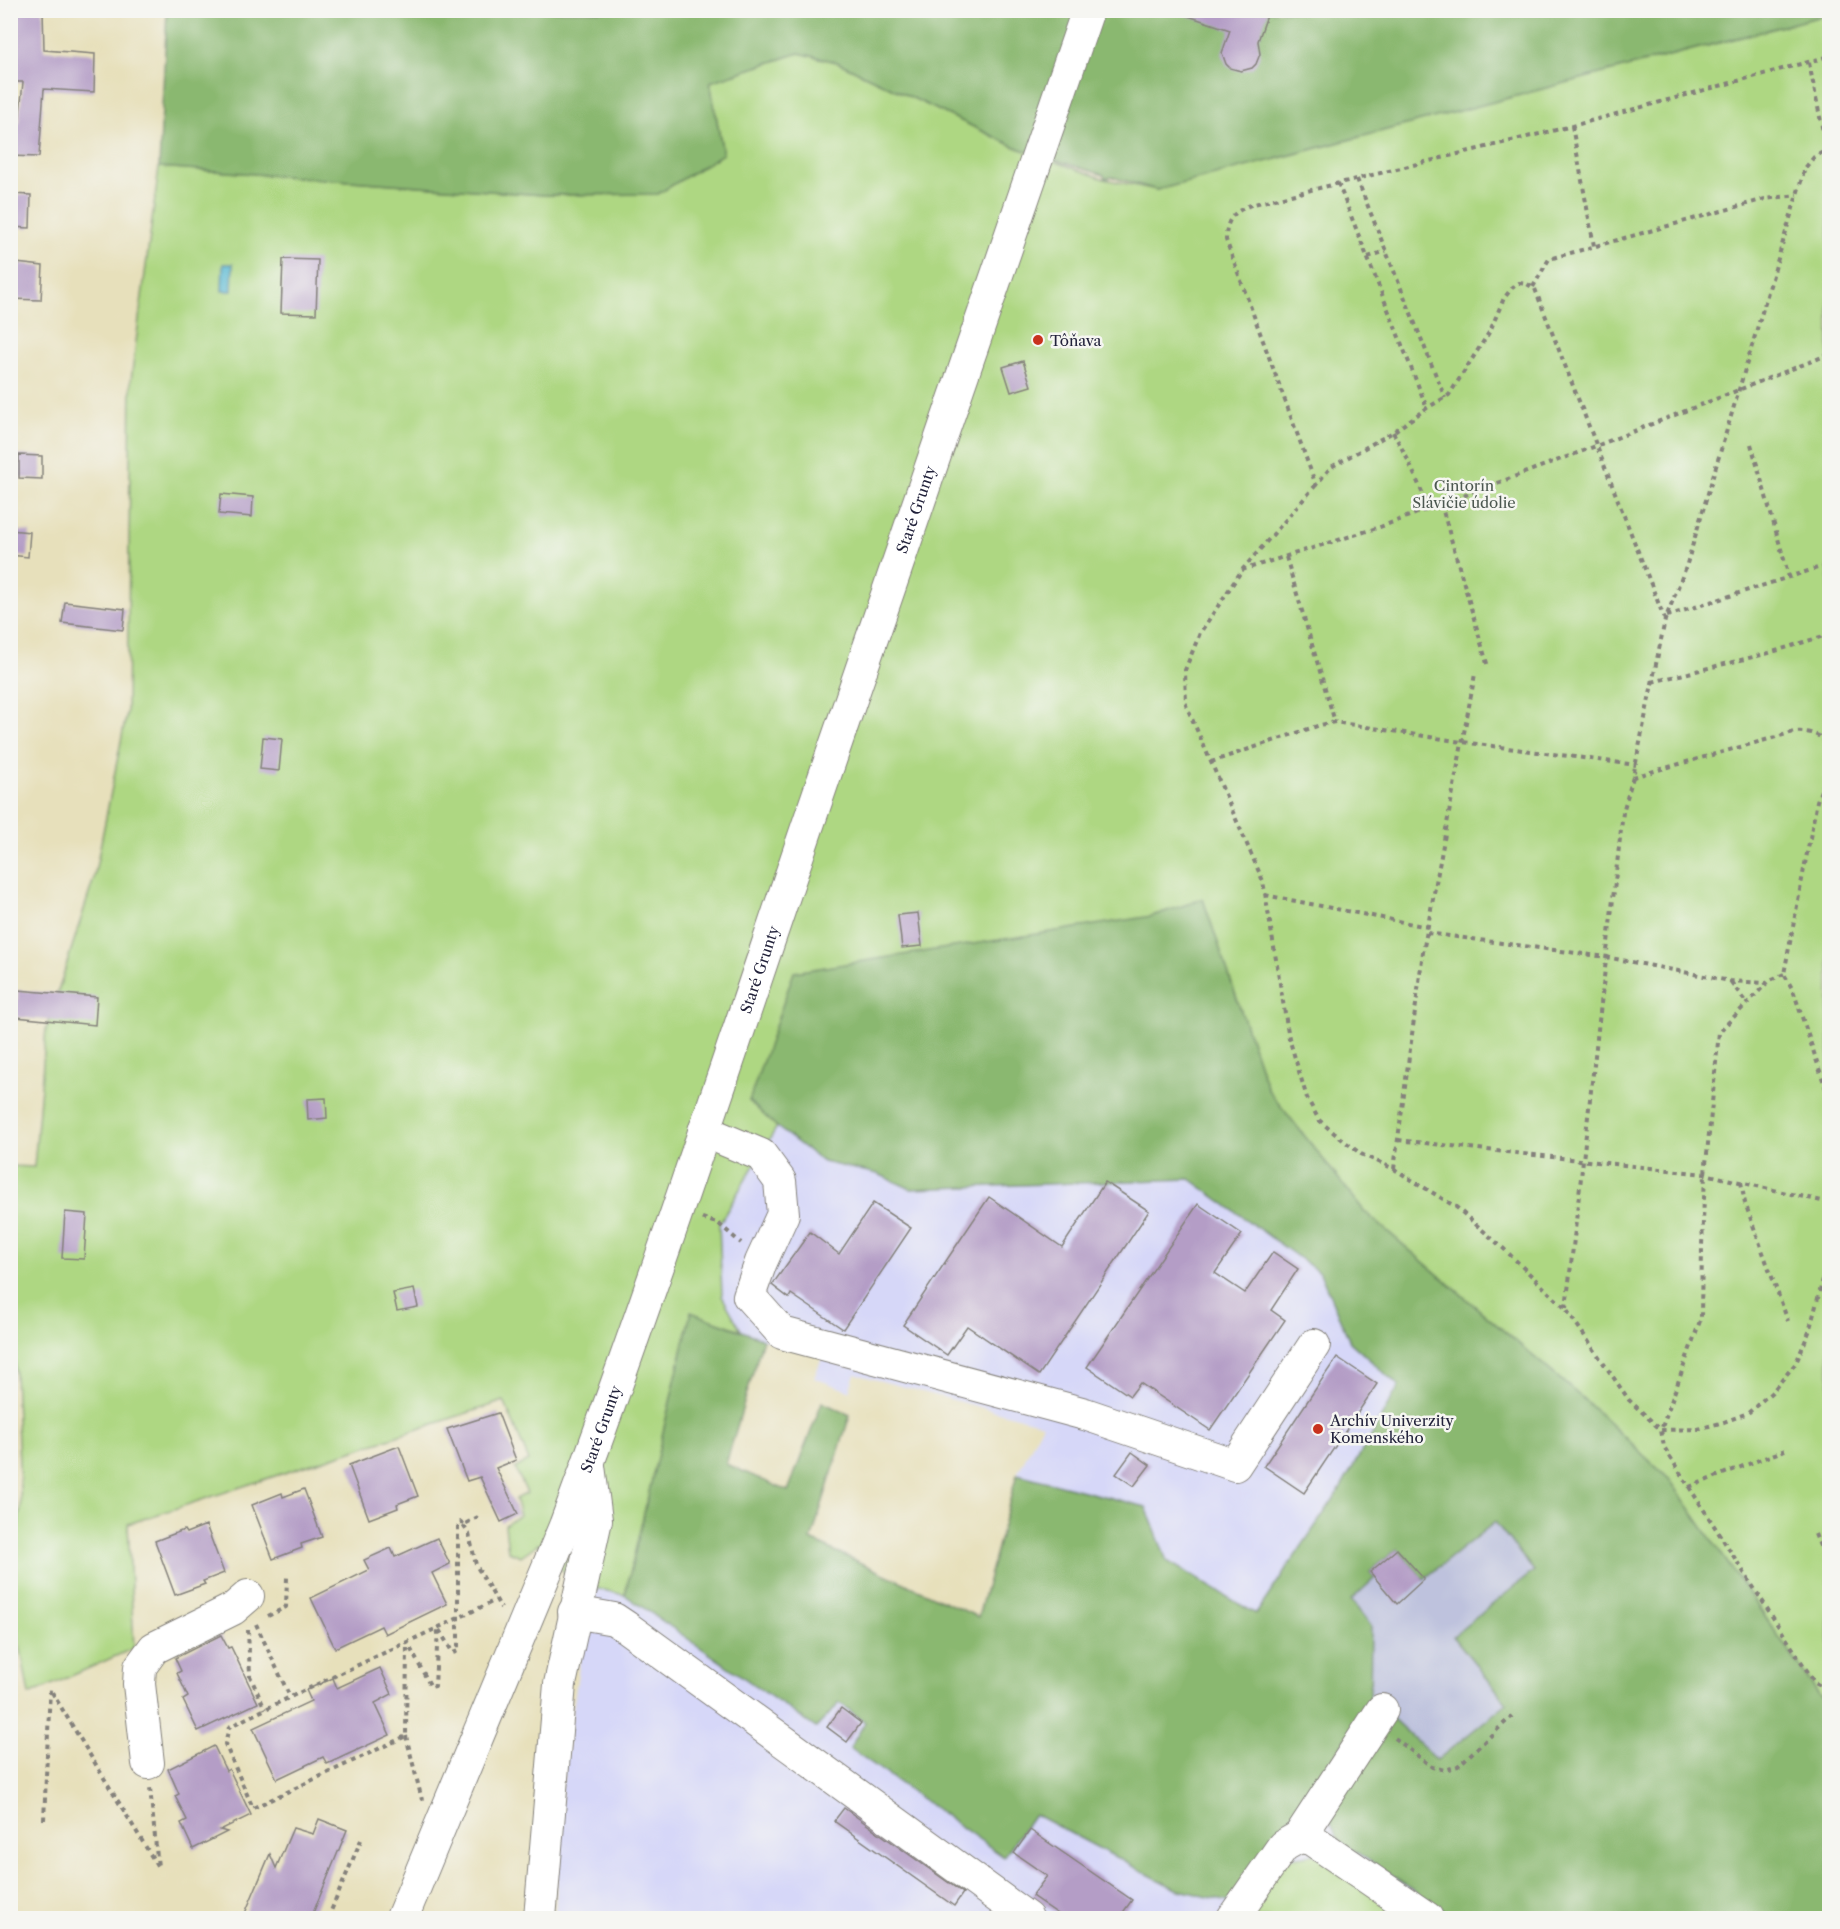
<svg xmlns="http://www.w3.org/2000/svg" width="1840" height="1929" font-family="'Libre Caslon Text',serif">
<rect width="100%" height="100%" fill="#f6f6f2"/>
<filter id="ink" filterUnits="userSpaceOnUse"><feTurbulence type="fractalNoise" baseFrequency=".0167" numOctaves="2"/><feDisplacementMap in="SourceGraphic" scale="12" xChannelSelector="R" yChannelSelector="G"/><feConvolveMatrix kernelMatrix="1 2 1 2 8 2 1 2 1" color-interpolation-filters="sRGB"/></filter>
<filter id="wash" filterUnits="userSpaceOnUse"><feTurbulence type="fractalNoise" baseFrequency=".008" numOctaves="4" result="noise"/><feDisplacementMap in="SourceGraphic" scale="24" xChannelSelector="R" yChannelSelector="G"/><feGaussianBlur stdDeviation="1.35" result="paint"/><feColorMatrix in="noise" values="0 0 0 0 0 0 0 0 0 0 0 0 0 0 0 0 0 1.4 0 .05"/><feComposite in="paint" operator="in"/></filter>
<g filter="url(#wash)">
<rect width="100%" height="100%" fill="#e7e0bb"/>
<g fill="#d6d7f8">
<polygon points="777,1127 823,1162 878,1174 911,1189 1190,1179 1320,1273 1350,1342 1399,1386 1339,1491 1256,1615 1167,1561 1145,1507 1017,1474 1043,1424 855,1374 849,1391 814,1378 823,1355 763,1339 741,1330 722,1296 719,1224"/>
<polygon points="590,1587 625,1595 816,1728 840,1703 865,1722 850,1747 1004,1857 1033,1814 1176,1889 1323,1774 1338,1839 1455,1918 555,1918 562,1788"/>
</g>
<polygon fill="#bec2dd" points="1495,1522 1534,1571 1454,1637 1507,1703 1437,1760 1392,1718 1370,1702 1371,1627 1351,1600 1375,1578 1370,1573 1397,1549 1425,1579"/>
<g fill="#aed782" stroke="#687c5e" stroke-width="1.5">
<polygon points="1829,14 1829,1709 1670,1480 1589,1404 1365,1212 1268,1090 1203,900 1152,916 749,1101 777,1127 719,1224 722,1296 741,1330 691,1313 625,1595 590,1587 569,1578 538,1544 521,1556 508,1551 505,1525 520,1515 515,1499 527,1493 515,1468 529,1461 504,1401 128,1524 134,1648 29,1695 10,1589 11,1563 21,1508 10,1262 10,1166 34,1167 46,1029 94,878 127,711 131,380 159,167 544,195 658,194 723,154 710,82 799,53 837,62 1020,149 1104,179 1157,190"/>
<polygon points="1315,1854 1410,1918 1244,1918 1285,1859"/>
</g>
<g fill="#8ab870" stroke="#566d56" stroke-width="1.5">
<polygon points="167,11 1829,11 1829,14 1157,190 1112,177 1105,179 1104,175 1020,149 837,62 799,53 710,82 723,154 658,194 544,195 159,167"/>
<polygon points="1203,899 1268,1090 1365,1212 1589,1404 1670,1480 1829,1709 1829,1918 1455,1918 1337,1839 1328,1814 1392,1718 1437,1760 1507,1703 1453,1636 1534,1571 1495,1522 1424,1579 1397,1549 1370,1572 1375,1578 1351,1600 1371,1626 1370,1702 1323,1774 1228,1902 1176,1889 1034,1814 1004,1857 850,1748 865,1722 840,1703 816,1728 625,1595 691,1312 763,1339 726,1464 788,1491 822,1402 850,1415 811,1540 978,1617 1017,1474 1146,1507 1167,1561 1256,1614 1339,1491 1399,1386 1350,1342 1320,1273 1190,1179 911,1189 878,1174 823,1162 777,1127 749,1101 794,972 1152,916"/>
</g>
<polygon fill="#53b7d2" stroke="#3a6c86" stroke-width="1.5" points="223,264 233,264 232,291 222,291"/>
<g id="blocks">
<g fill="#b49dc6">
<polygon points="10,10 43,10 44,50 95,54 94,92 44,89 39,157 10,156 10,121 19,122 23,82 10,82"/>
<polygon points="1182,10 1269,10 1258,41 1260,54 1256,64 1252,68 1241,71 1230,68 1226,64 1222,53 1230,30 1182,14"/>
<polygon points="10,194 31,195 30,228 10,227"/>
<polygon points="283,259 318,260 316,314 281,313"/>
<polygon points="16,263 43,266 41,300 10,299 10,264"/>
<polygon points="1023,361 1031,386 1011,392 1003,367"/>
<polygon points="19,455 42,456 42,479 19,478"/>
<polygon points="221,494 253,497 252,517 219,514"/>
<polygon points="10,530 30,532 28,557 10,555"/>
<polygon points="65,602 125,609 123,630 62,623"/>
<polygon points="263,737 282,739 279,771 260,769"/>
<polygon points="918,913 922,946 902,948 898,915"/>
<polygon points="18,990 97,997 95,1025 16,1017"/>
<polygon points="326,1098 327,1118 308,1120 307,1099"/>
<polygon points="1105,1182 1149,1211 1039,1375 967,1326 947,1355 903,1325 989,1197 1062,1247"/>
<polygon points="873,1203 911,1228 843,1329 791,1294 789,1298 772,1285 810,1232 839,1254"/>
<polygon points="1198,1204 1242,1234 1215,1273 1245,1293 1273,1252 1298,1269 1271,1310 1285,1320 1210,1430 1140,1383 1130,1396 1087,1367"/>
<polygon points="65,1212 87,1214 84,1259 62,1258"/>
<polygon points="414,1289 418,1307 397,1311 393,1293"/>
<polygon points="1337,1357 1377,1384 1304,1493 1264,1466"/>
<polygon points="498,1413 516,1460 496,1468 518,1514 501,1522 480,1477 467,1481 447,1429"/>
<polygon points="399,1446 418,1496 397,1504 398,1508 369,1519 349,1465"/>
<polygon points="1132,1452 1150,1465 1134,1486 1116,1474"/>
<polygon points="304,1489 322,1537 301,1544 302,1548 273,1559 252,1505 282,1493 283,1497"/>
<polygon points="206,1525 224,1573 203,1581 205,1584 175,1595 155,1541 184,1530 186,1533"/>
<polygon points="437,1538 450,1564 432,1573 447,1604 385,1634 381,1626 335,1648 311,1598 369,1570 364,1560 391,1548 395,1557"/>
<polygon points="1397,1549 1424,1579 1397,1604 1370,1572"/>
<polygon points="221,1635 228,1648 231,1647 258,1703 198,1731 183,1700 188,1697 177,1673 181,1671 175,1658"/>
<polygon points="380,1668 392,1694 375,1703 390,1735 327,1764 323,1757 277,1779 253,1728 311,1701 306,1690 333,1678 337,1688"/>
<polygon points="841,1708 861,1723 847,1742 827,1727"/>
<polygon points="214,1746 226,1771 229,1769 251,1815 220,1830 227,1832 193,1849 181,1823 187,1820 175,1796 179,1794 168,1769"/>
<polygon points="844,1808 963,1893 954,1906 834,1821"/>
<polygon points="319,1819 347,1830 311,1918 243,1918 270,1854 276,1868 293,1828 313,1834"/>
<polygon points="1030,1830 1132,1900 1119,1918 1064,1918 1032,1896 1047,1876 1014,1853"/>
</g>
</g>
</g>
<g filter="url(#ink)">
<use href="#blocks" fill-opacity="0" stroke="#84817b" stroke-width="1.5"/>
<g fill="none" stroke-linecap="round" stroke-linejoin="round">
<g stroke="#84817b" stroke-width="34">
<g id="minor">
<polyline points="704,1131 761,1155 780,1181 783,1214 761,1262 749,1296 782,1333 1085,1414 1235,1465 1314,1345"/>
<polyline points="574,1612 614,1619 626,1627 1027,1918"/>
<polyline points="148,1763 139,1684 140,1667 154,1648 233,1609 248,1596"/>
<polyline points="1299,1837 1382,1710"/>
<path id="s1" d="M402 1918 565 1526C653 1289 732 1049 813 810 903 543 996 277 1088 10"/>
<polyline points="540,1918 560,1684 596,1520 589,1466"/>
<polyline points="1233,1918 1283,1846 1299,1837 1311,1839 1427,1918"/>
</g>
</g>
<g stroke="#84817b" stroke-width="4" stroke-dasharray="4.5 4.5" stroke-linecap="butt">
<polyline points="1809,63 1830,166"/>
<polyline points="1572,126 1594,246"/>
<path d="M1830 148 1814 157 1805 168 1686 567 1665 620 1633 777 1794 732C1811 731 1823 734 1830 750"/>
<polyline points="1357,179 1445,398"/>
<polyline points="1338,183 1427,408"/>
<polyline points="1368,257 1386,251"/>
<polyline points="1533,287 1549,259 1765,199 1797,195"/>
<polyline points="1393,432 1408,460 1429,508"/>
<polyline points="1751,444 1789,577"/>
<polyline points="1316,485 1242,570 1200,633 1185,670 1186,705 1263,881 1289,1038 1307,1098 1319,1120 1334,1133 1361,1154 1394,1169 1456,1207 1504,1249 1566,1309 1629,1400 1661,1430 1698,1429 1724,1422 1748,1413 1772,1392 1796,1363 1809,1332 1830,1253"/>
<polyline points="1441,504 1488,667"/>
<polyline points="1286,557 1335,722"/>
<polyline points="1242,570 1380,527 1596,446 1830,354"/>
<polyline points="1667,616 1830,564"/>
<path d="M1665 620 1535 289 1527 284 1519 283 1512 288 1504 298 1490 331 1449 395 1427 408 1393 432 1331 467 1316 485 1226 240C1226 218 1234 211 1254 204L1572 126 1830 56"/>
<polyline points="1652,682 1769,653 1830,634"/>
<polyline points="1211,762 1320,725 1335,722 1462,742 1636,765"/>
<polyline points="1830,775 1823,785 1817,801 1784,974 1793,990 1830,1101"/>
<polyline points="1265,895 1428,927"/>
<polyline points="1427,933 1606,957 1730,981 1766,983"/>
<polyline points="1784,974 1770,980 1719,1032 1705,1174 1702,1246 1701,1318 1661,1430 1664,1447 1684,1479 1815,1683 1830,1691"/>
<polyline points="1731,982 1747,1004"/>
<polyline points="1398,1140 1705,1174 1830,1203"/>
<polyline points="1394,1169 1423,952 1475,674"/>
<polyline points="1741,1182 1745,1203 1788,1321"/>
<polyline points="702,1218 719,1224 741,1243"/>
<polyline points="1566,1308 1623,812 1633,777"/>
<polyline points="1689,1487 1785,1450"/>
<polyline points="478,1517 463,1525 469,1534 476,1565 501,1608"/>
<path d="M463 1525 461 1522 458 1524V1651L453 1653 438 1628 435 1686 431 1687 407 1642 406 1736 253 1808 225 1744 229 1727C317 1683 407 1643 496 1600"/>
<polyline points="1815,1534 1829,1568 1827,1569 1830,1575"/>
<polyline points="268,1616 286,1607 287,1577"/>
<polyline points="256,1624 290,1697"/>
<polyline points="248,1630 250,1676 265,1709"/>
<polyline points="406,1736 422,1800"/>
<polyline points="1395,1738 1432,1767 1445,1770 1458,1766 1512,1716"/>
<polyline points="44,1820 50,1689 158,1867 150,1788"/>
<polyline points="328,1918 361,1840"/>
</g>
<use href="#minor" stroke="#fff" stroke-width="32"/>
</g>
</g>
<g fill="#c8321e" stroke="#f6f6f2" stroke-width="2">
<circle cx="1038" cy="340" r="6"/>
<circle cx="1318" cy="1429" r="6"/>
</g>
<g text-anchor="middle" dominant-baseline="central" stroke-width="5" stroke-linejoin="round" paint-order="stroke">
<g font-size="15" fill="#22223b" stroke="#f6f6f2" text-anchor="start">
<text x="1050" y="340">Tôňava</text>
<text x="1330" y="1420">Archív Univerzity<tspan x="1330" dy="17">Komenského</tspan></text>
</g>
<g font-size="15" fill="#4c5850" stroke="#f6f6f2">
<text x="1464" y="485">Cintorín<tspan x="1464" dy="17">Slávičie údolie</tspan></text>
</g>
<g font-size="15" fill="#22223b" stroke="#f6f6f2">
<text stroke="none"><textPath href="#s1" startOffset="1500">Staré Grunty</textPath></text>
<text stroke="none"><textPath href="#s1" startOffset="1014">Staré Grunty</textPath></text>
<text stroke="none"><textPath href="#s1" startOffset="528">Staré Grunty</textPath></text>
</g>
</g>
<rect width="1840" height="1929" fill="none" stroke="#f6f6f2" stroke-width="36"/>
</svg>
